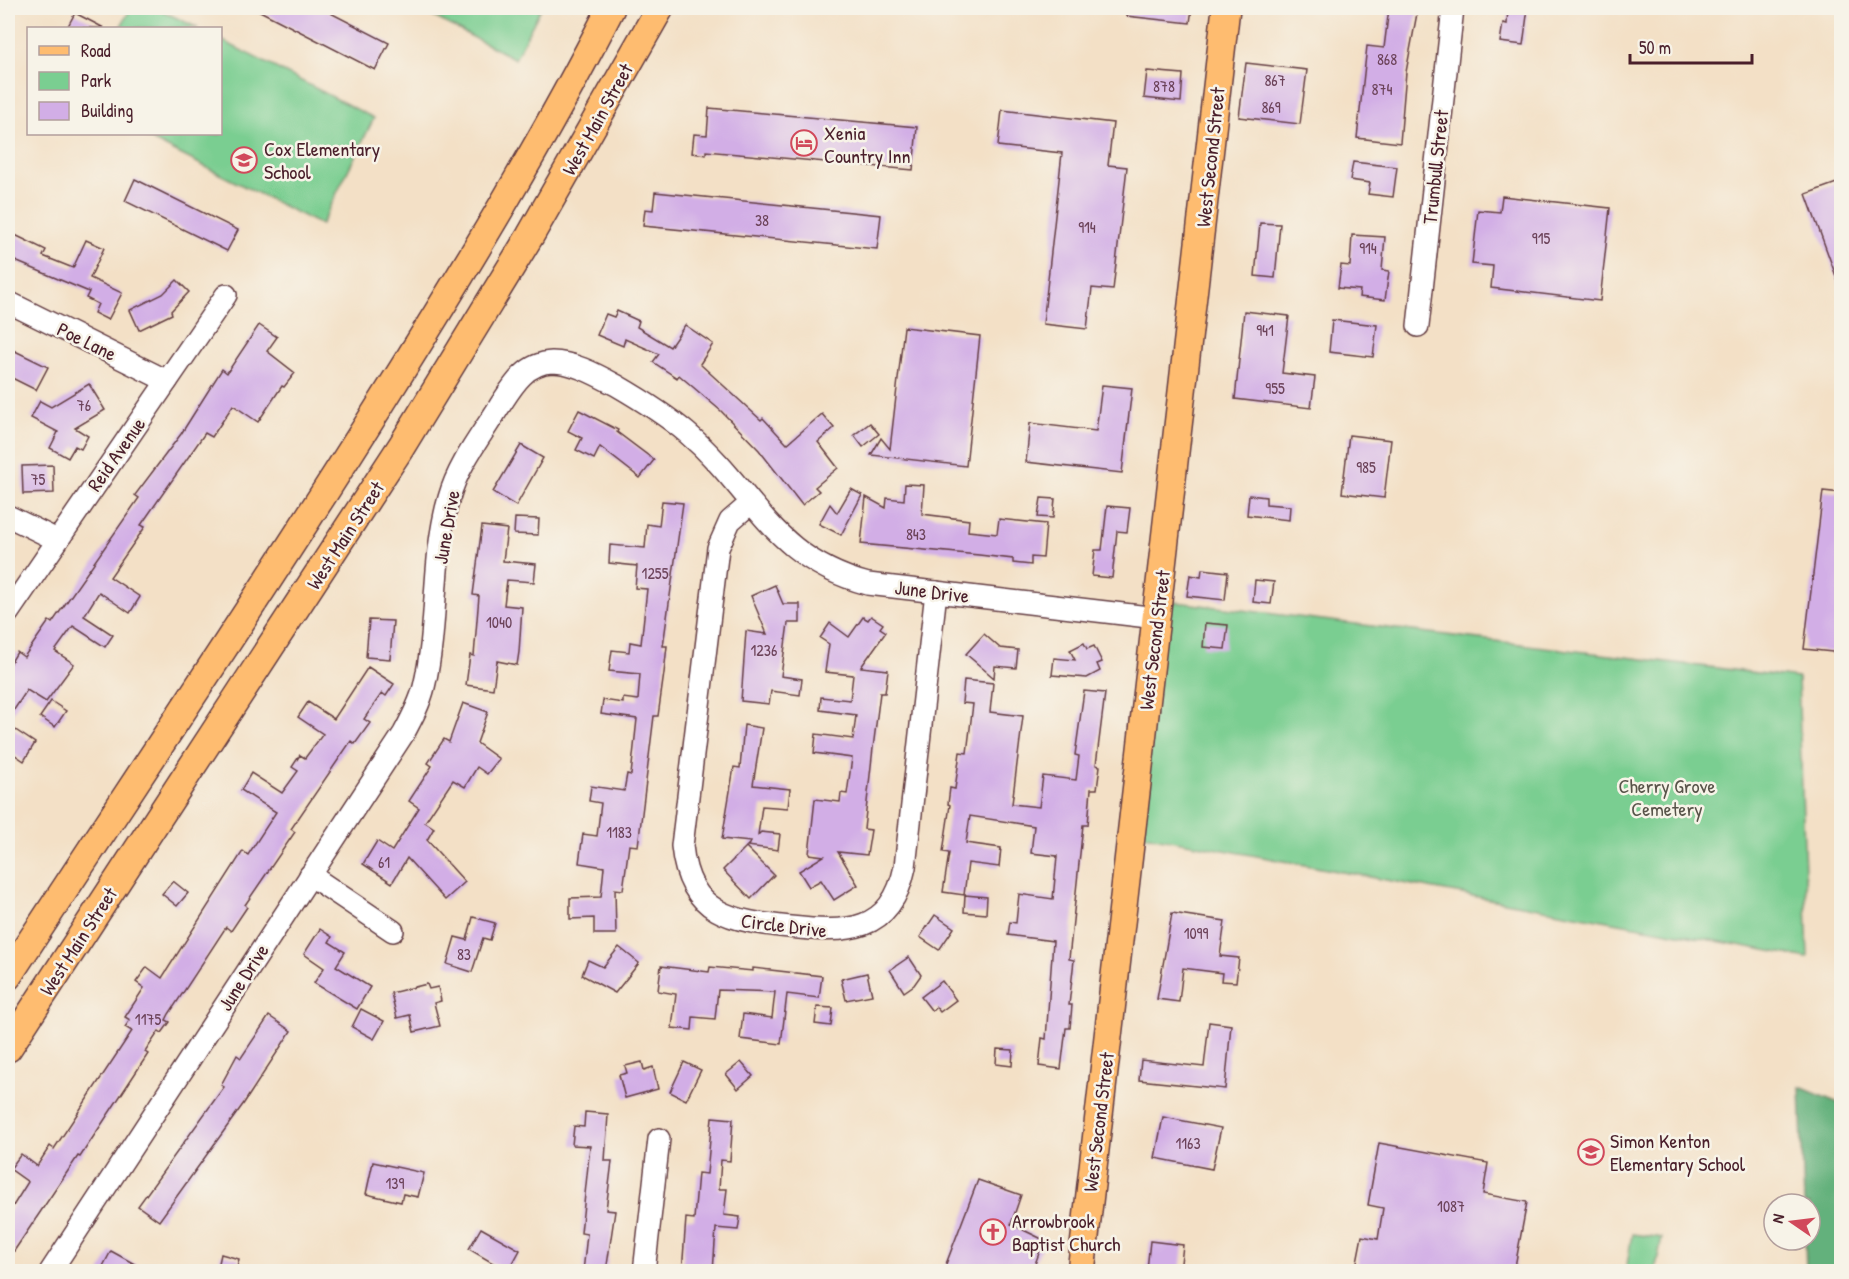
<svg xmlns="http://www.w3.org/2000/svg" width="1849" height="1279" font-family="'Patrick Hand',sans-serif">
<rect width="100%" height="100%" fill="#f7f3e8"/>
<filter id="ink" filterUnits="userSpaceOnUse"><feTurbulence type="fractalNoise" baseFrequency=".0167" numOctaves="2"/><feDisplacementMap in="SourceGraphic" scale="12" xChannelSelector="R" yChannelSelector="G"/><feConvolveMatrix kernelMatrix="1 2 1 2 8 2 1 2 1" color-interpolation-filters="sRGB"/></filter>
<filter id="wash" filterUnits="userSpaceOnUse"><feTurbulence type="fractalNoise" baseFrequency=".008" numOctaves="4" result="noise"/><feDisplacementMap in="SourceGraphic" scale="24" xChannelSelector="R" yChannelSelector="G"/><feGaussianBlur stdDeviation="1.35" result="paint"/><feColorMatrix in="noise" values="0 0 0 0 0 0 0 0 0 0 0 0 0 0 0 0 0 1.4 0 .05"/><feComposite in="paint" operator="in"/></filter>
<g filter="url(#wash)">
<rect width="100%" height="100%" fill="#f3e0c6"/>
<g fill="#7ace91" stroke="#62765e" stroke-width="1.5">
<polygon points="131,8 156,8 198,28 120,28"/>
<polygon points="417,8 541,8 515,59"/>
<polygon points="221,40 374,118 321,225 140,134 220,134"/>
<polygon points="1159,600 1798,678 1808,958 1132,833"/>
<polygon points="1632,1234 1662,1238 1655,1271 1626,1271"/>
</g>
<polygon fill="#63b17b" stroke="#566853" stroke-width="1.5" points="1800,1087 1841,1104 1841,1271 1806,1271 1805,1240 1810,1240 1810,1204 1804,1204"/>
<g id="blocks">
<g fill="#d2aee6">
<polygon points="254,8 321,8 389,43 375,70"/>
<polygon points="1126,8 1192,8 1190,23 1126,16"/>
<polygon points="1389,8 1418,8 1406,72 1400,143 1357,138 1367,46 1384,48"/>
<polygon points="1508,8 1528,8 1523,45 1500,42 1503,23 1507,24"/>
<polygon points="75,13 104,28 67,28"/>
<polygon points="1246,63 1307,70 1300,124 1239,117"/>
<polygon points="1147,71 1183,74 1181,102 1144,98"/>
<polygon points="709,108 917,127 913,170 706,151 706,155 692,153 694,134 707,135"/>
<polygon points="1002,110 1113,123 1108,165 1127,167 1113,290 1092,288 1087,329 1043,324 1062,153 998,146"/>
<polygon points="1353,162 1397,167 1393,197 1368,194 1370,183 1350,180"/>
<polygon points="135,179 238,230 227,251 125,201"/>
<polygon points="1842,181 1842,287 1840,287 1806,194"/>
<polygon points="655,192 881,215 877,249 643,226 645,209 653,210"/>
<polygon points="1502,196 1610,208 1600,301 1491,288 1493,266 1472,264 1478,210 1500,212"/>
<polygon points="1260,223 1280,224 1275,278 1255,276"/>
<polygon points="13,234 46,250 43,256 73,268 86,240 104,248 90,278 122,293 108,320 94,313 98,304 86,298 89,292 8,258 8,246"/>
<polygon points="1352,235 1385,237 1382,270 1389,271 1385,300 1359,297 1360,290 1338,288 1341,265 1350,266"/>
<polygon points="177,280 189,292 171,311 172,314 139,330 130,310 163,294"/>
<polygon points="617,311 639,321 637,327 670,347 685,325 713,344 700,364 761,420 763,418 787,444 822,414 834,428 818,442 838,468 815,487 819,491 802,505 759,450 721,411 679,375 677,378 653,362 659,354 625,339 623,346 597,335 606,314 614,317"/>
<polygon points="1244,311 1289,316 1282,373 1315,377 1311,408 1235,399"/>
<polygon points="1332,320 1377,325 1373,357 1329,352"/>
<polygon points="259,325 277,337 267,351 295,373 284,387 282,386 258,422 233,405 212,437 205,433 141,525 145,527 110,577 140,597 130,613 99,592 84,616 113,635 105,647 73,626 55,651 74,664 46,702 27,690 8,719 8,667 17,652 24,657 49,621 52,623 139,498 135,495 181,434 222,369 227,373"/>
<polygon points="904,327 980,336 966,466 871,455 881,438 890,449"/>
<polygon points="13,350 48,367 36,390 8,376 8,362"/>
<polygon points="89,384 105,410 75,428 88,436 81,449 75,446 68,458 50,448 58,432 31,418 40,401 51,407"/>
<polygon points="1102,385 1132,388 1122,473 1026,462 1030,423 1096,431"/>
<polygon points="579,410 618,430 617,432 654,460 640,478 600,447 594,459 576,450 582,438 568,431"/>
<polygon points="870,423 879,434 863,447 854,435"/>
<polygon points="1349,435 1391,440 1384,498 1342,493"/>
<polygon points="521,445 543,458 516,506 493,492"/>
<polygon points="53,465 54,493 23,494 22,466"/>
<polygon points="905,484 924,485 922,514 969,520 968,531 997,534 999,519 1046,524 1043,558 1031,557 1031,565 1013,563 1013,559 979,555 861,544 866,497 886,508 887,498 904,500"/>
<polygon points="851,489 862,495 841,535 819,524 830,504 837,513"/>
<polygon points="1823,491 1842,493 1842,653 1804,649"/>
<polygon points="1249,495 1266,497 1266,504 1290,506 1289,520 1247,515"/>
<polygon points="1041,498 1055,499 1053,518 1038,517"/>
<polygon points="662,501 683,503 663,646 667,646 664,673 658,716 654,716 638,846 629,845 623,890 615,889 616,934 594,934 594,918 570,919 570,898 601,897 604,867 579,863 583,834 597,836 601,803 589,801 591,786 624,791 627,774 631,775 637,719 601,714 603,700 623,703 623,698 638,700 640,674 609,671 612,650 629,652 630,642 641,644 647,589 635,588 637,566 609,563 610,545 645,548 647,524 659,526"/>
<polygon points="1107,506 1130,508 1127,532 1117,531 1112,578 1092,576 1095,550 1102,550"/>
<polygon points="515,518 539,519 538,535 514,534"/>
<polygon points="482,526 507,529 503,561 536,564 534,582 507,580 504,605 522,607 519,652 517,665 497,661 493,689 466,685 470,655 474,656 479,596 473,595"/>
<polygon points="1202,569 1228,572 1225,600 1187,596 1190,575 1201,577"/>
<polygon points="1255,580 1274,582 1271,604 1253,602"/>
<polygon points="775,585 783,604 800,604 800,623 788,623 781,676 802,679 800,695 771,691 769,704 741,701 746,631 767,634 751,596"/>
<polygon points="871,616 883,624 880,628 886,632 861,667 888,670 885,693 880,693 873,748 864,829 871,830 867,855 838,852 858,885 834,900 821,880 809,887 799,871 824,856 809,854 815,799 840,802 841,793 847,794 852,758 814,753 816,734 853,739 856,715 820,710 821,697 850,700 853,675 825,672 829,644 820,638 830,623 849,637 863,617 868,620"/>
<polygon points="369,620 393,621 390,659 366,657"/>
<polygon points="1205,623 1228,625 1225,649 1203,647"/>
<polygon points="984,634 1000,648 1018,650 1016,668 995,666 994,678 966,654"/>
<polygon points="1084,643 1087,649 1094,646 1102,662 1097,664 1100,671 1087,678 1052,675 1054,658 1075,660 1070,650"/>
<polygon points="368,667 394,684 386,696 382,693 364,719 370,723 355,744 351,741 291,829 295,832 245,905 247,907 231,931 226,927 169,1014 166,1020 170,1022 162,1033 159,1031 145,1052 148,1054 80,1157 78,1156 8,1260 8,1214 28,1182 10,1169 21,1154 37,1166 50,1146 54,1149 132,1031 125,1027 130,1020 125,1017 144,988 136,982 147,967 162,978 243,851 248,855 276,812 241,790 251,773 282,793 298,771 292,767 300,755 305,758 323,734 298,717 308,702 334,719"/>
<polygon points="964,680 993,683 990,712 1023,716 1012,804 1039,807 1043,776 1076,780 1079,756 1075,755 1084,691 1105,693 1096,765 1100,766 1097,789 1091,789 1088,825 1083,825 1069,959 1074,960 1069,1005 1072,1005 1070,1028 1066,1028 1061,1069 1039,1066 1042,1038 1046,1039 1053,941 1008,935 1010,922 1016,923 1019,894 1053,899 1057,856 1031,853 1034,826 970,816 966,843 1001,848 999,867 968,863 964,895 943,892 949,853 943,852 950,805 948,804 950,788 955,789 960,752 967,753 973,704 962,703"/>
<polygon points="51,701 66,711 55,727 40,717"/>
<polygon points="463,703 488,712 477,743 499,759 487,774 477,767 465,787 453,780 425,822 434,828 427,840 465,882 445,900 407,858 392,883 363,864 377,841 392,851 419,808 409,801 432,766 428,763 444,739 449,742"/>
<polygon points="8,725 35,743 24,761 8,750"/>
<polygon points="744,725 762,728 753,785 790,789 788,808 762,806 758,835 761,832 780,834 778,850 747,846 751,842 722,839 734,767 740,768"/>
<polygon points="746,847 774,875 751,899 723,870"/>
<polygon points="173,881 188,893 177,906 162,894"/>
<polygon points="965,895 987,897 986,914 964,912"/>
<polygon points="1172,913 1225,921 1220,956 1239,958 1236,982 1221,981 1222,973 1183,968 1179,1002 1157,999"/>
<polygon points="935,915 954,928 939,950 920,937"/>
<polygon points="473,917 495,923 490,940 483,938 472,972 447,964 455,937 467,940"/>
<polygon points="320,929 332,937 329,942 345,952 336,966 370,987 357,1009 314,983 324,968 304,954"/>
<polygon points="619,947 639,963 615,993 582,975 588,960 603,967"/>
<polygon points="909,957 921,975 914,985 904,992 890,970"/>
<polygon points="661,966 709,972 710,967 753,971 753,968 822,976 819,998 787,994 781,1044 740,1039 743,1014 772,1018 775,992 718,990 715,1019 693,1017 692,1030 672,1028 676,994 658,991"/>
<polygon points="867,973 872,995 846,1000 841,979"/>
<polygon points="942,981 956,1000 940,1012 936,1007 932,1011 921,997"/>
<polygon points="427,984 429,989 438,987 441,1001 434,1003 440,1026 414,1032 410,1015 397,1018 391,993"/>
<polygon points="817,1007 833,1008 831,1026 815,1024"/>
<polygon points="361,1009 384,1021 374,1039 352,1027"/>
<polygon points="269,1016 291,1031 244,1103 159,1221 138,1206 224,1087 221,1085 237,1055 241,1058"/>
<polygon points="1209,1022 1231,1025 1225,1089 1139,1080 1141,1060 1204,1067"/>
<polygon points="997,1049 1013,1050 1012,1066 996,1064"/>
<polygon points="642,1062 644,1070 653,1067 658,1089 625,1098 619,1075 627,1073 625,1066"/>
<polygon points="684,1062 701,1070 686,1100 670,1092"/>
<polygon points="741,1062 753,1076 738,1089 726,1074"/>
<polygon points="585,1112 608,1114 605,1161 612,1161 606,1210 615,1211 606,1272 583,1272 587,1234 581,1233 590,1146 572,1145 574,1126 584,1127"/>
<polygon points="712,1117 733,1119 730,1161 721,1160 719,1189 727,1189 724,1215 740,1217 738,1230 716,1228 713,1272 682,1272 686,1218 694,1219 698,1173 707,1174"/>
<polygon points="1163,1117 1221,1128 1212,1169 1155,1158"/>
<polygon points="1379,1143 1488,1163 1483,1194 1527,1202 1514,1272 1355,1272 1362,1236 1378,1239 1383,1208 1368,1205"/>
<polygon points="373,1162 424,1173 418,1197 403,1194 401,1202 366,1194"/>
<polygon points="978,1180 1021,1195 1011,1224 1044,1240 1032,1272 943,1272"/>
<polygon points="481,1228 520,1250 508,1272 469,1249"/>
<polygon points="1150,1241 1183,1245 1180,1272 1147,1270"/>
<polygon points="111,1251 149,1272 100,1272"/>
<polygon points="221,1254 239,1259 236,1272 217,1272"/>
</g>
</g>
</g>
<g filter="url(#ink)">
<use href="#blocks" fill-opacity="0" stroke="#633c42" stroke-width="1.5"/>
<g fill="none" stroke-linecap="round" stroke-linejoin="round">
<g stroke="#633c42" stroke-width="24">
<g id="minor">
<polyline points="8,302 167,381"/>
<polyline points="1418,326 1453,8"/>
<path d="M751 503 730 521 718 548 682 846C689 915 732 921 790 927 846 933 891 934 905 867L936 592"/>
<polyline points="8,516 57,540"/>
<polyline points="8,613 226,295"/>
<polyline points="310,875 393,931"/>
<path d="M50 1272 404 733C412 718 420 703 424 687 439 625 431 559 449 498 458 465 481 436 499 407 512 387 525 363 552 362 574 362 597 375 616 385 640 399 666 415 687 433 756 492 771 558 868 584L1157 618"/>
<polyline points="644,1272 659,1139"/>
</g>
</g>
<g stroke="#633c42" stroke-width="30">
<g id="major">
<path d="M8 976C134 783 264 591 387 394 466 268 544 140 611 8"/>
<polyline points="8,1048 401,447 530,236 660,8"/>
<polyline points="1081,1272 1226,8"/>
</g>
</g>
<use href="#minor" stroke="#fff" stroke-width="21"/>
<use href="#major" stroke="#febc70" stroke-width="27"/>
</g>
</g>
<defs>
<g id="hotel-ring" transform="scale(1.35)"><circle r="9.5" fill="#f7f3e8" stroke="#d1495b" stroke-width="1.5"/><path d="M-6-4.5h1.5V1H6V5H4.5V3h-9V5H-6ZM-4 0a1.8 1.8 0 1 1 3.6 0ZM.5 0V-2.5h3Q6-2.5 6 0Z" fill="#d1495b"/></g>
<g id="school-ring" transform="scale(1.35)"><circle r="9.5" fill="#f7f3e8" stroke="#d1495b" stroke-width="1.5"/><path d="M0-5L7-2L0 1L-7-2ZM-4 1L0 2.5L4 1V4Q0 6-4 4Z" fill="#d1495b"/></g>
<g id="church-ring" transform="scale(1.35)"><circle r="9.5" fill="#f7f3e8" stroke="#d1495b" stroke-width="1.5"/><path d="M-1.2-6h2.4v3.5h3.3v2.4h-3.3V6h-2.4V-.1h-3.3v-2.4h3.3Z" fill="#d1495b"/></g>
</defs>
<g fill-rule="evenodd">
<use href="#hotel-ring" x="804" y="143"/>
<use href="#school-ring" x="244" y="160"/>
<use href="#school-ring" x="1591" y="1152"/>
<use href="#church-ring" x="993" y="1232"/>
</g>
<g text-anchor="middle" dominant-baseline="central" stroke-width="5" stroke-linejoin="round" paint-order="stroke">
<g font-size="16" fill="#6c435a">
<text x="1387" y="59">868</text>
<text x="1275" y="80">867</text>
<text x="1164" y="86">878</text>
<text x="1382" y="89">874</text>
<text x="1271" y="107">869</text>
<text x="762" y="220">38</text>
<text x="1087" y="227">914</text>
<text x="1541" y="238">915</text>
<text x="1368" y="248">914</text>
<text x="1265" y="330">941</text>
<text x="1275" y="388">955</text>
<text x="84" y="405">76</text>
<text x="1366" y="467">985</text>
<text x="38" y="479">75</text>
<text x="916" y="534">843</text>
<text x="655" y="573">1255</text>
<text x="499" y="622">1040</text>
<text x="764" y="650">1236</text>
<text x="619" y="832">1183</text>
<text x="384" y="862">61</text>
<text x="1196" y="933">1099</text>
<text x="464" y="954">83</text>
<text x="148" y="1019">1175</text>
<text x="1188" y="1143">1163</text>
<text x="395" y="1183">139</text>
<text x="1451" y="1206">1087</text>
</g>
<g font-size="20" fill="#4a1f2b" stroke="#f7f3e8">
<text transform="translate(597 119) rotate(-61)">West Main Street</text>
<text transform="translate(1210 157) rotate(-84)">West Second Street</text>
<text transform="translate(1435 167) rotate(-84)">Trumbull Street</text>
<text transform="translate(87 341) rotate(26)">Poe Lane</text>
<text transform="translate(116 454) rotate(-55)">Reid Avenue</text>
<text transform="translate(446 527) rotate(-80)">June Drive</text>
<text transform="translate(345 535) rotate(-57)">West Main Street</text>
<text transform="translate(932 591) rotate(7)">June Drive</text>
<text transform="translate(1154 640) rotate(-83)">West Second Street</text>
<text transform="translate(784 925) rotate(7)">Circle Drive</text>
<text transform="translate(78 941) rotate(-57)">West Main Street</text>
<text transform="translate(243 977) rotate(-57)">June Drive</text>
<text transform="translate(1098 1122) rotate(-83)">West Second Street</text>
</g>
<g font-size="20" fill="#4a1f2b" stroke="#f7f3e8" text-anchor="start">
<text x="824" y="132">Xenia<tspan x="824" dy="23">Country Inn</tspan></text>
<text x="264" y="148">Cox Elementary<tspan x="264" dy="23">School</tspan></text>
<text x="1610" y="1140">Simon Kenton<tspan x="1610" dy="23">Elementary School</tspan></text>
<text x="1012" y="1220">Arrowbrook<tspan x="1012" dy="23">Baptist Church</tspan></text>
</g>
<g font-size="20" fill="#58544a" stroke="#f7f3e8">
<text x="1667" y="785">Cherry Grove<tspan x="1667" dy="23">Cemetery</tspan></text>
</g>
</g>
<rect width="1849" height="1279" fill="none" stroke="#f7f3e8" stroke-width="30"/>
<rect x="27" y="27" width="195" height="108" fill="#f7f3e8" stroke="#b29e9c" stroke-width="1.5"/>
<rect x="39" y="46" width="30" height="9" fill="#febc70" stroke="#b29e9c" stroke-width="1.5"/>
<text x="81" y="57" font-size="18" fill="#4a1f2b">Road</text>
<rect x="39" y="72" width="30" height="18" fill="#7ace91" stroke="#b29e9c" stroke-width="1.5"/>
<text x="81" y="87" font-size="18" fill="#4a1f2b">Park</text>
<rect x="39" y="102" width="30" height="18" fill="#d2aee6" stroke="#b29e9c" stroke-width="1.5"/>
<text x="81" y="117" font-size="18" fill="#4a1f2b">Building</text>
<g transform="translate(1792 1222) rotate(284)"><circle r="28" fill="#f7f3e8" stroke="#b29e9c" stroke-width="1.5"/>
<path d="M0-4.5L10 22L0 15L-10 22Z" fill="#d1495b"/>
<text y="-9" font-size="16" font-weight="bold" text-anchor="middle" fill="#4a1f2b">N</text>
</g>
<path d="M1630 54v9h122v-9" fill="none" stroke="#4a1f2b" stroke-width="3"/>
<text x="1639" y="54" font-size="18" fill="#4a1f2b" stroke="#f7f3e8" stroke-width="4.5" paint-order="stroke">50 m</text>
</svg>
